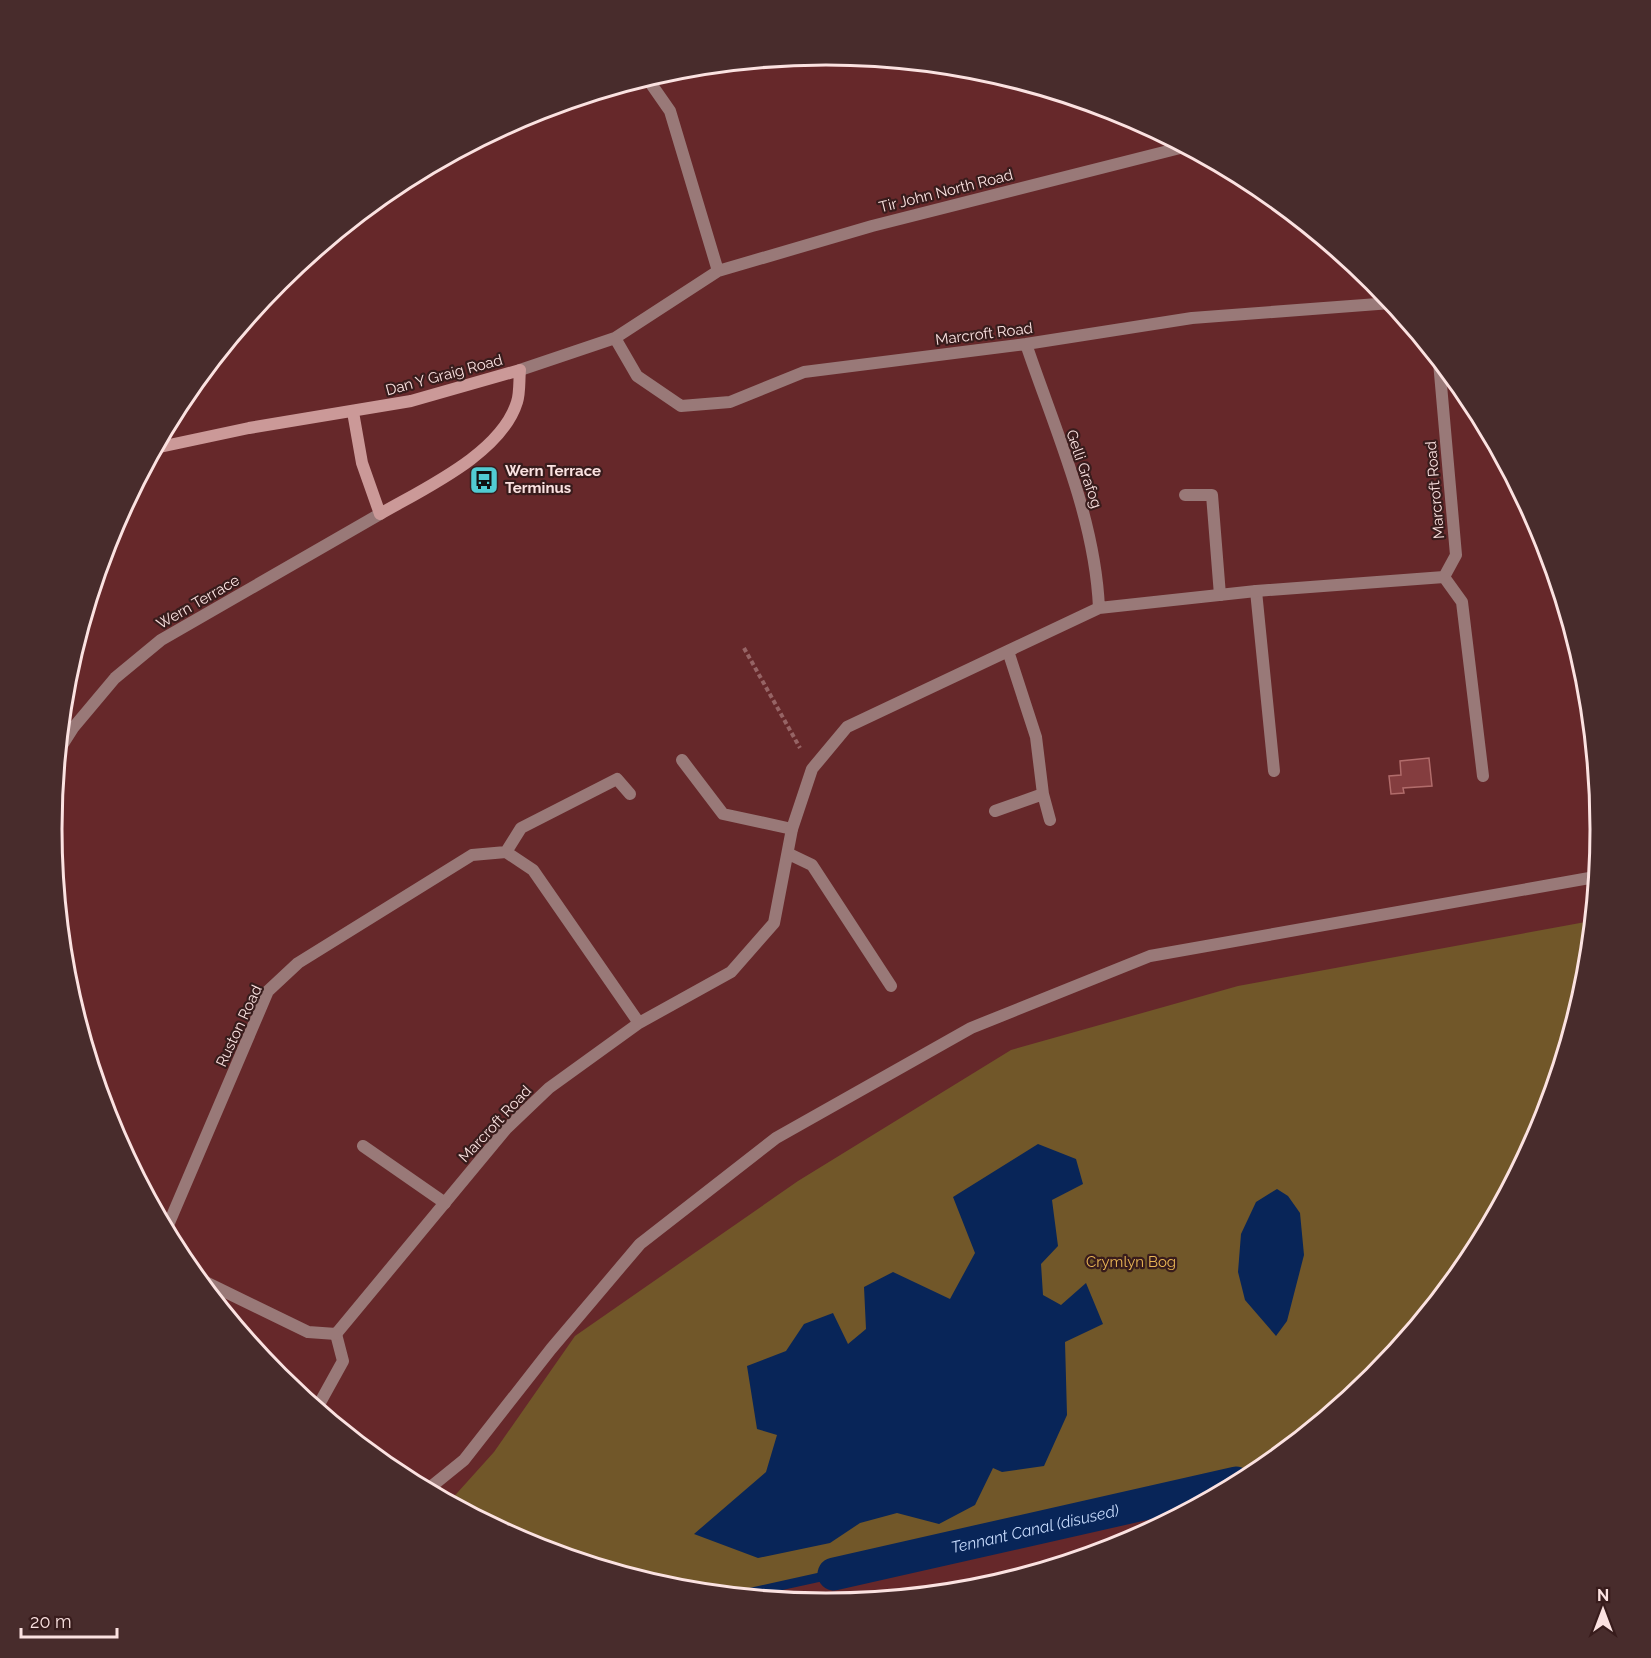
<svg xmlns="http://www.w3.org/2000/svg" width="1651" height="1658" viewBox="0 0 1651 1658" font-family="Raleway,sans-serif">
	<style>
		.green { fill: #715729 }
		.water { fill: #082558 }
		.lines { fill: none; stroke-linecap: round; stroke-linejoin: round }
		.stream { stroke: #082558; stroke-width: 9 }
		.canal { stroke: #082558; stroke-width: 33 }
		.building { fill: #843d3f; stroke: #b16c6b; stroke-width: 1.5 }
		.path { stroke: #966465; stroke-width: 4; stroke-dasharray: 4.5 3; stroke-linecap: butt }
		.lane { stroke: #997978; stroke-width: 12 }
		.street { stroke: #997978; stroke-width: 12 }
		.secondary { stroke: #cb9998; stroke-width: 12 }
		.labels { text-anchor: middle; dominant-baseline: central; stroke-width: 4.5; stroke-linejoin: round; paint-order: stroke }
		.street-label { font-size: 15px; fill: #fbe2e1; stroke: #381c1c }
		.poi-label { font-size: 15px; font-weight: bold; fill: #fbe2e1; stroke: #381c1c; text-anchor: start }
		.park-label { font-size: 15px; fill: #eab655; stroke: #381c1c }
		.water-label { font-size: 16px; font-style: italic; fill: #c5d9fb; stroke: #381c1c }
		.rim { fill: none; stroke: #fbe2e1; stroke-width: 3 }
	</style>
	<rect width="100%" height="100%" fill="#66282a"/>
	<!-- green -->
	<path class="green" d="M 1591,921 L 1585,980 L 1541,1126 L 1469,1260 L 1373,1377 L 1256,1473 L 1236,1483 L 739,1595 L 674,1589 L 529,1544 L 449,1502 L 494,1452 L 575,1336 L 798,1181 L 1011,1050 L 1238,986 Z"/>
	<!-- water -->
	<path class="water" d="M 1038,1144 L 1076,1159 L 1083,1184 L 1052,1200 L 1058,1246 L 1041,1264 L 1043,1295 L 1061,1305 L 1086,1283 L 1103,1324 L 1065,1342 L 1067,1415 L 1044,1466 L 1002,1472 L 993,1468 L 975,1505 L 939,1524 L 897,1513 L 860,1523 L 830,1543 L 758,1558 L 694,1534 L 766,1472 L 777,1435 L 757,1429 L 747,1366 L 786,1351 L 804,1324 L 833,1313 L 848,1344 L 866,1329 L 864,1287 L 893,1272 L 950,1299 L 975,1253 L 953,1197 Z
		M 1277,1189 L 1288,1196 L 1300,1213 L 1304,1255 L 1287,1321 L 1276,1336 L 1245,1300 L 1238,1272 L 1241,1234 L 1256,1202 Z"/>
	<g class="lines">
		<!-- stream -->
		<path class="stream" d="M 739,1595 L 834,1574"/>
		<!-- canal -->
		<path class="canal" id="s1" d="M 834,1574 L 1236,1483"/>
	</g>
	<!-- building -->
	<path class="building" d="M 1429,758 L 1432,786 L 1403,788 L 1404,793 L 1391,794 L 1389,776 L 1401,775 L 1400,761 Z"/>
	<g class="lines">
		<!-- path -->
		<path class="path" d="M 744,648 L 800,748"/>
		<!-- lane -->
		<path class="lane" d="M 1185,495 L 1212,495 L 1220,595
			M 1256,591 L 1274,771
			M 682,760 L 723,814 L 792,829
			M 363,1146 L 445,1203
			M 317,1408 L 343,1361 L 336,1334
			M 427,1490 L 464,1460 L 551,1349 L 640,1244 L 776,1138 L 971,1028 L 1150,956 L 1595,877"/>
		<!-- street -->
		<path class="street" d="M 647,78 L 670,111 L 718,271
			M 615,338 L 637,376 L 681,406 L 730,402 L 804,372 L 1026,344 L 1192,318 L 1391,303
			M 1026,344 C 1055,430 1095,517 1099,608
			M 520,370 L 615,338 L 718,271 L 872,226 L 1184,147
			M 1444,577 L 1462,602 L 1483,776
			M 1008,651 L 1036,737 L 1043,794 L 1050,820
			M 59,750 L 73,728 L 115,678 L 161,640 L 380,514
			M 995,811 L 1043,794
			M 506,852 L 521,828 L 617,779 L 630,794
			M 789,854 L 812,865 L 891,986
			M 166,1230 L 268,991 L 298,963 L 472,855 L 506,852 L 533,870 L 639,1023
			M 197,1278 L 308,1332 L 336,1334 L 506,1129 L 549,1088 L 639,1023 L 731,972 L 774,923 L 792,829 L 812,769 L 847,727 L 1099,608 L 1256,591 L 1444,577 L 1456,555 L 1439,362"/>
		<!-- secondary -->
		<path class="secondary" d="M 155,448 L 249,428 L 411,401 L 520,370 C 519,380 520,393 517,402 C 501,454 423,489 380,514 L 362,463 L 353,412"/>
	</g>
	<!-- icons -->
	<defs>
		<g id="bus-square" transform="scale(1.5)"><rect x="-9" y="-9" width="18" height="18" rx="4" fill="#51ccd3" stroke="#381c1c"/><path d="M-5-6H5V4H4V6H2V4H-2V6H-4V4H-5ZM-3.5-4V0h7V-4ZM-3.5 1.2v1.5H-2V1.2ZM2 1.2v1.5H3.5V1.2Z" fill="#111"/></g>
	</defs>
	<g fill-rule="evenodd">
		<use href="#bus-square" x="484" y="480"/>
	</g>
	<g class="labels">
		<!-- street labels -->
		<g class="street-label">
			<text transform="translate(946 191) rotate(-14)">Tir John North Road</text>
			<text transform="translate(984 334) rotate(-7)">Marcroft Road</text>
			<text transform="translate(444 375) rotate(-15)">Dan Y Graig Road</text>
			<text transform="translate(1084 469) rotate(71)">Gelli Grafog</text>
			<text transform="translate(1435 490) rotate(-95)">Marcroft Road</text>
			<text transform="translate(198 602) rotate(-30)">Wern Terrace</text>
			<text transform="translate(239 1026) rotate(-65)">Ruston Road</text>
			<text transform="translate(495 1124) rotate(-47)">Marcroft Road</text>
		</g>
		<!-- poi labels -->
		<g class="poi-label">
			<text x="505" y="471">Wern Terrace<tspan x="505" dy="17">Terminus</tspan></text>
		</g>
		<!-- park labels -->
		<g class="park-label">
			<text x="1131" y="1262">Crymlyn Bog</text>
		</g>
		<!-- water labels -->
		<g class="water-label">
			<text stroke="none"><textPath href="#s1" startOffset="206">Tennant Canal (disused)</textPath></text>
		</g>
	</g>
	<!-- crop -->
	<path d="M0 0H1651V1658H0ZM62 829a764 764 0 1 1 1528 0a764 764 0 1 1-1528 0Z" fill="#482c2c" fill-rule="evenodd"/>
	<path class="rim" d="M62 829a764 764 0 1 1 1528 0a764 764 0 1 1-1528 0Z"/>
	<!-- north arrow -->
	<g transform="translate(1603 1610)" stroke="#381c1c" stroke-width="4.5" paint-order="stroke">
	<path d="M0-4.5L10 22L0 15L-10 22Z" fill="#fbe2e1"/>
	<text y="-9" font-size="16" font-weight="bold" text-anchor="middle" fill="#fbe2e1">N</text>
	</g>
	<!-- scale -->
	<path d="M21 1628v9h96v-9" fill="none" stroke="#fbe2e1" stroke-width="3"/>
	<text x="30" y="1628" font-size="18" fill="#fbe2e1" stroke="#381c1c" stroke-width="4.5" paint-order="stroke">20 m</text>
</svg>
